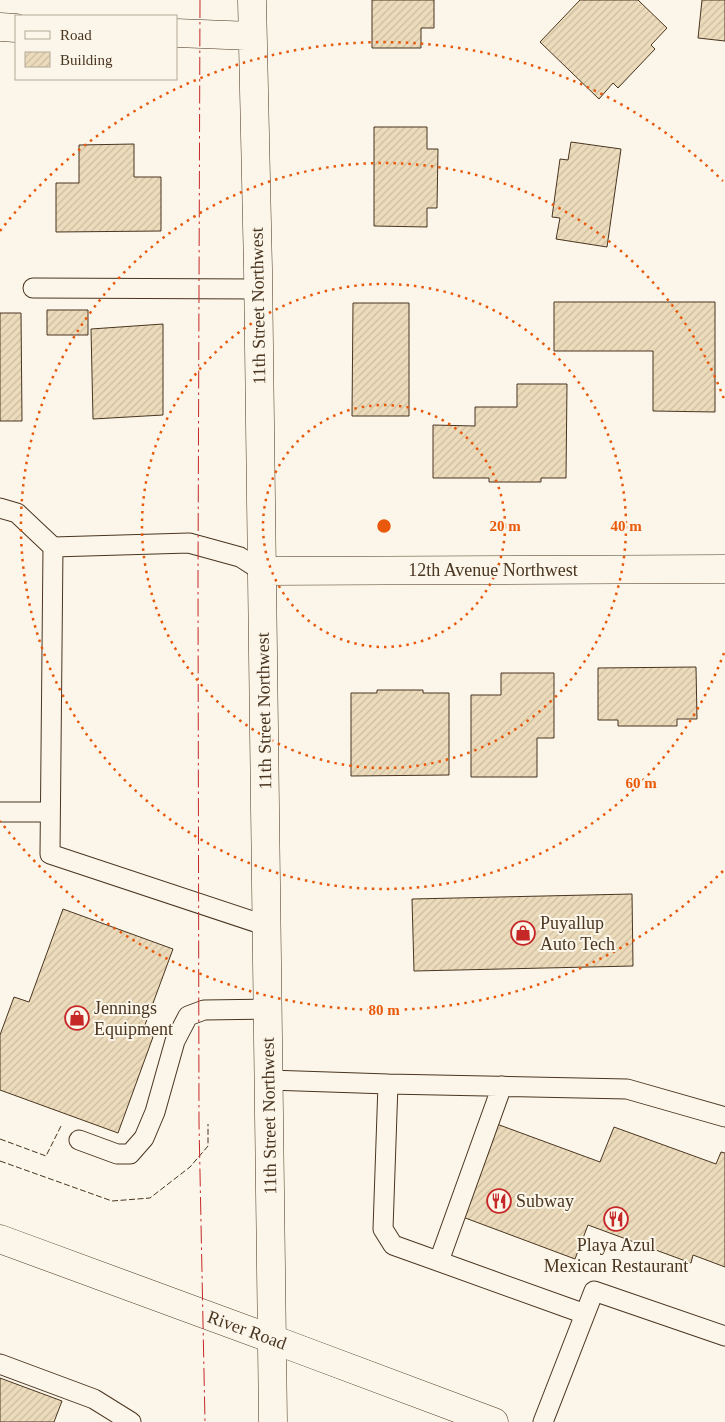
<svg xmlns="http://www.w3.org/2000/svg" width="725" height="1422" viewBox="0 0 725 1422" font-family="Georgia,serif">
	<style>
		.building { fill: url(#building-hatch); stroke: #4a3520 }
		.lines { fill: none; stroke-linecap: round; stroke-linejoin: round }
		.service-casing { stroke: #4a3520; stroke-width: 21 }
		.minor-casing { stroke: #4a3520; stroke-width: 29 }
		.primary-casing { stroke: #4a3520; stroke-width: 29 }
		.service { stroke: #fbf6e9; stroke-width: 19 }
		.minor { stroke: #fbf6e9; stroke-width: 28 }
		.primary { stroke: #fbf6e9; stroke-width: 28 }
		.fence { stroke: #4a3520; stroke-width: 1; stroke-dasharray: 6 2.5; stroke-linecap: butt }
		.power { stroke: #c62828; stroke-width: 1; stroke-dasharray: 18 4 2.5 4; stroke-linecap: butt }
		.ring { fill: none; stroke: #e8590c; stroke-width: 2.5; stroke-dasharray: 2.5 5 }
		.labels { text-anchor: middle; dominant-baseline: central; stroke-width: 4; stroke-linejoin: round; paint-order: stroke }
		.street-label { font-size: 18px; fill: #4a3520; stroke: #fbf6e9 }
		.poi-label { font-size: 18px; fill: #4a3520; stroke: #fbf6e9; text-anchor: start }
		.centre { fill: #e8590c; stroke: #fbf6e9; stroke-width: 2.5 }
		.ring-label { font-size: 15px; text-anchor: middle; font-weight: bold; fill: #e8590c; stroke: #fbf6e9; stroke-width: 4; stroke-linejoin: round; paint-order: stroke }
	</style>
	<defs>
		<pattern id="building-hatch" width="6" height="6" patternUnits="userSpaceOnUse" patternTransform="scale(1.25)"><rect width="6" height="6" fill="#ecdcbc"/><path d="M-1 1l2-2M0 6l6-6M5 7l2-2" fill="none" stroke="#ccbda1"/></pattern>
	</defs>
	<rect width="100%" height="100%" fill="#fbf6e9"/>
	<!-- building -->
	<path class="building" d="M 372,0 L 434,0 L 434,28 L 421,28 L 421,48 L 372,48 Z
		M 580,0 L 638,0 L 667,28 L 651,45 L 655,49 L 618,88 L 613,83 L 599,99 L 540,42 Z
		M 702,0 L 725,0 L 725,41 L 698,38 Z
		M 374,127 L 427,127 L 427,149 L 438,149 L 437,208 L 427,208 L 427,227 L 374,226 Z
		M 571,142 L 621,149 L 607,247 L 556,239 L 560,218 L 552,217 L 560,159 L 568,160 Z
		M 134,144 L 134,177 L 161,177 L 161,231 L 56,232 L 56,183 L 79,183 L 79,145 Z
		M 554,302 L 715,302 L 715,412 L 653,411 L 653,351 L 554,351 Z
		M 353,303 L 409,303 L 409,416 L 352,416 Z
		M 47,310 L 88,310 L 88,335 L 47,335 Z
		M 0,313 L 21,313 L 22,421 L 0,421 Z
		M 163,324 L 163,415 L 93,419 L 91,329 Z
		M 517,384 L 567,384 L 566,478 L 541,478 L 541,482 L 489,482 L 489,478 L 433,478 L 433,425 L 475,426 L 475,407 L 517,407 Z
		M 696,667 L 697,719 L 677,719 L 677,726 L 618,726 L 618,720 L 598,720 L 598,668 Z
		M 501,673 L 554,673 L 554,738 L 537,738 L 537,777 L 471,777 L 471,695 L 501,695 Z
		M 377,690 L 423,690 L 423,693 L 449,693 L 449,775 L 351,776 L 351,693 L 377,693 Z
		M 632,894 L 633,966 L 414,971 L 412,899 Z
		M 63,909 L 173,949 L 142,1033 L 153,1037 L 118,1133 L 0,1090 L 0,1035 L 14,997 L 29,1002 Z
		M 494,1123 L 600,1162 L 614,1127 L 716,1164 L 721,1152 L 725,1153 L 725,1267 L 693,1255 L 691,1263 L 588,1225 L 575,1259 L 460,1216 Z
		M 0,1378 L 62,1401 L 54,1422 L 0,1422 Z"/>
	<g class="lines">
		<!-- service casing -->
		<g class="service-casing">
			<path id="service" d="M 33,288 L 258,289
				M 0,508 L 17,513 L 53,547
				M 262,571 L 240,557 L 189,543 L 53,547 L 50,854 L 267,926
				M 0,812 L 50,812
				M 269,1080 L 388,1084 L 627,1089 L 725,1117
				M 388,1084 L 383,1229 L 393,1245 L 585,1314
				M 79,1140 L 117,1154 L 130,1154 L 144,1138 L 155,1112 L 175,1041 L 188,1016 L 204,1010 L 268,1009
				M 439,1261 L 502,1086
				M 0,1364 L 94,1399 L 131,1422
				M 543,1422 L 594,1291 L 725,1336"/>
		</g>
		<!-- minor casing -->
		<g class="minor-casing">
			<path id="minor" d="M 252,0 L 258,269 L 273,1422
				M 0,27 L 16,28
				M 176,33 L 252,36
				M 262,571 L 725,569"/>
		</g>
		<!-- primary casing -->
		<g class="primary-casing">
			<path id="primary" d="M 0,1239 L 272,1339 L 494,1422"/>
		</g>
		<!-- service -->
		<use href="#service" class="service"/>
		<!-- minor -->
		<use href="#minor" class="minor"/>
		<!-- primary -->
		<use href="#primary" class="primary"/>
		<!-- fence -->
		<path class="fence" d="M 0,1139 L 46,1156 L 61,1126
			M 0,1161 L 112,1201 L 150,1198 L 190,1167 L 208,1146 L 208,1124"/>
		<!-- power -->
		<path class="power" d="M 200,0 L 198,581 L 199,1123 L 205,1422"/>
	</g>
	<!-- distance rings -->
	<g class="ring">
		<circle cx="384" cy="526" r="121"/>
		<circle cx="384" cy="526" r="242"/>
		<path d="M724 653A363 363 0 1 1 724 399"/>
		<path d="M723 871A484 484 0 0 1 0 821M0 231A484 484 0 0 1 723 181"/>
	</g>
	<!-- icons -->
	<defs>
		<g id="shop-ring" transform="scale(1.25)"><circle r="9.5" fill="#fbf6e9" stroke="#c62828" stroke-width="1.5"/><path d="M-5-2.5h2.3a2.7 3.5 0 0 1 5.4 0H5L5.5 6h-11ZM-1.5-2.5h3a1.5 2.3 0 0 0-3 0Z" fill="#c62828"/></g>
		<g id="restaurant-ring" transform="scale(1.25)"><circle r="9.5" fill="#fbf6e9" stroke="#c62828" stroke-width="1.5"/><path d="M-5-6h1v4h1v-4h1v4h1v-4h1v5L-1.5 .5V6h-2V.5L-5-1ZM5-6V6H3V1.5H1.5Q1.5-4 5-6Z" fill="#c62828"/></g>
	</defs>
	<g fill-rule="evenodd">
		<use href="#shop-ring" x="523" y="933"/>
		<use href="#shop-ring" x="77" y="1018"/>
		<use href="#restaurant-ring" x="499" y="1201"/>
		<use href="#restaurant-ring" x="616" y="1219"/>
	</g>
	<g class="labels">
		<!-- street labels -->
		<g class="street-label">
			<text transform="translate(258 306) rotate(-91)">11th Street Northwest</text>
			<text x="493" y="570">12th Avenue Northwest</text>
			<text transform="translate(264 711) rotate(-91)">11th Street Northwest</text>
			<text transform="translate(269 1116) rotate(-91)">11th Street Northwest</text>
			<text transform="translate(247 1330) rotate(20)">River Road</text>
		</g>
		<!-- poi labels -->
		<g class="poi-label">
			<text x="540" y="923">Puyallup<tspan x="540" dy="21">Auto Tech</tspan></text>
			<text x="94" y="1008">Jennings<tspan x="94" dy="21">Equipment</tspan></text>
			<text x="516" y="1201">Subway</text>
			<text x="616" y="1245" text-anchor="middle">Playa Azul<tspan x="616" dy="21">Mexican Restaurant</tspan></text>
		</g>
	</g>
	<circle cx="384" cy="526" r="8" class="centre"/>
	<g class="ring-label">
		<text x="505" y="531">20 m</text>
		<text x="626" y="531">40 m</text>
		<text x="641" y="788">60 m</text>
		<text x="384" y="1015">80 m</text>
	</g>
	<!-- legend -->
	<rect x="15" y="15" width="162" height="65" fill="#fbf6e9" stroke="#b4a999"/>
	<rect x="25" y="31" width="25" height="8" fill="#fbf6e9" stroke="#b4a999"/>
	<text x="60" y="40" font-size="15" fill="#4a3520">Road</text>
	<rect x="25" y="52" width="25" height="15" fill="url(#building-hatch)" stroke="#b4a999"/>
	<text x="60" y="65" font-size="15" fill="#4a3520">Building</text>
</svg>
